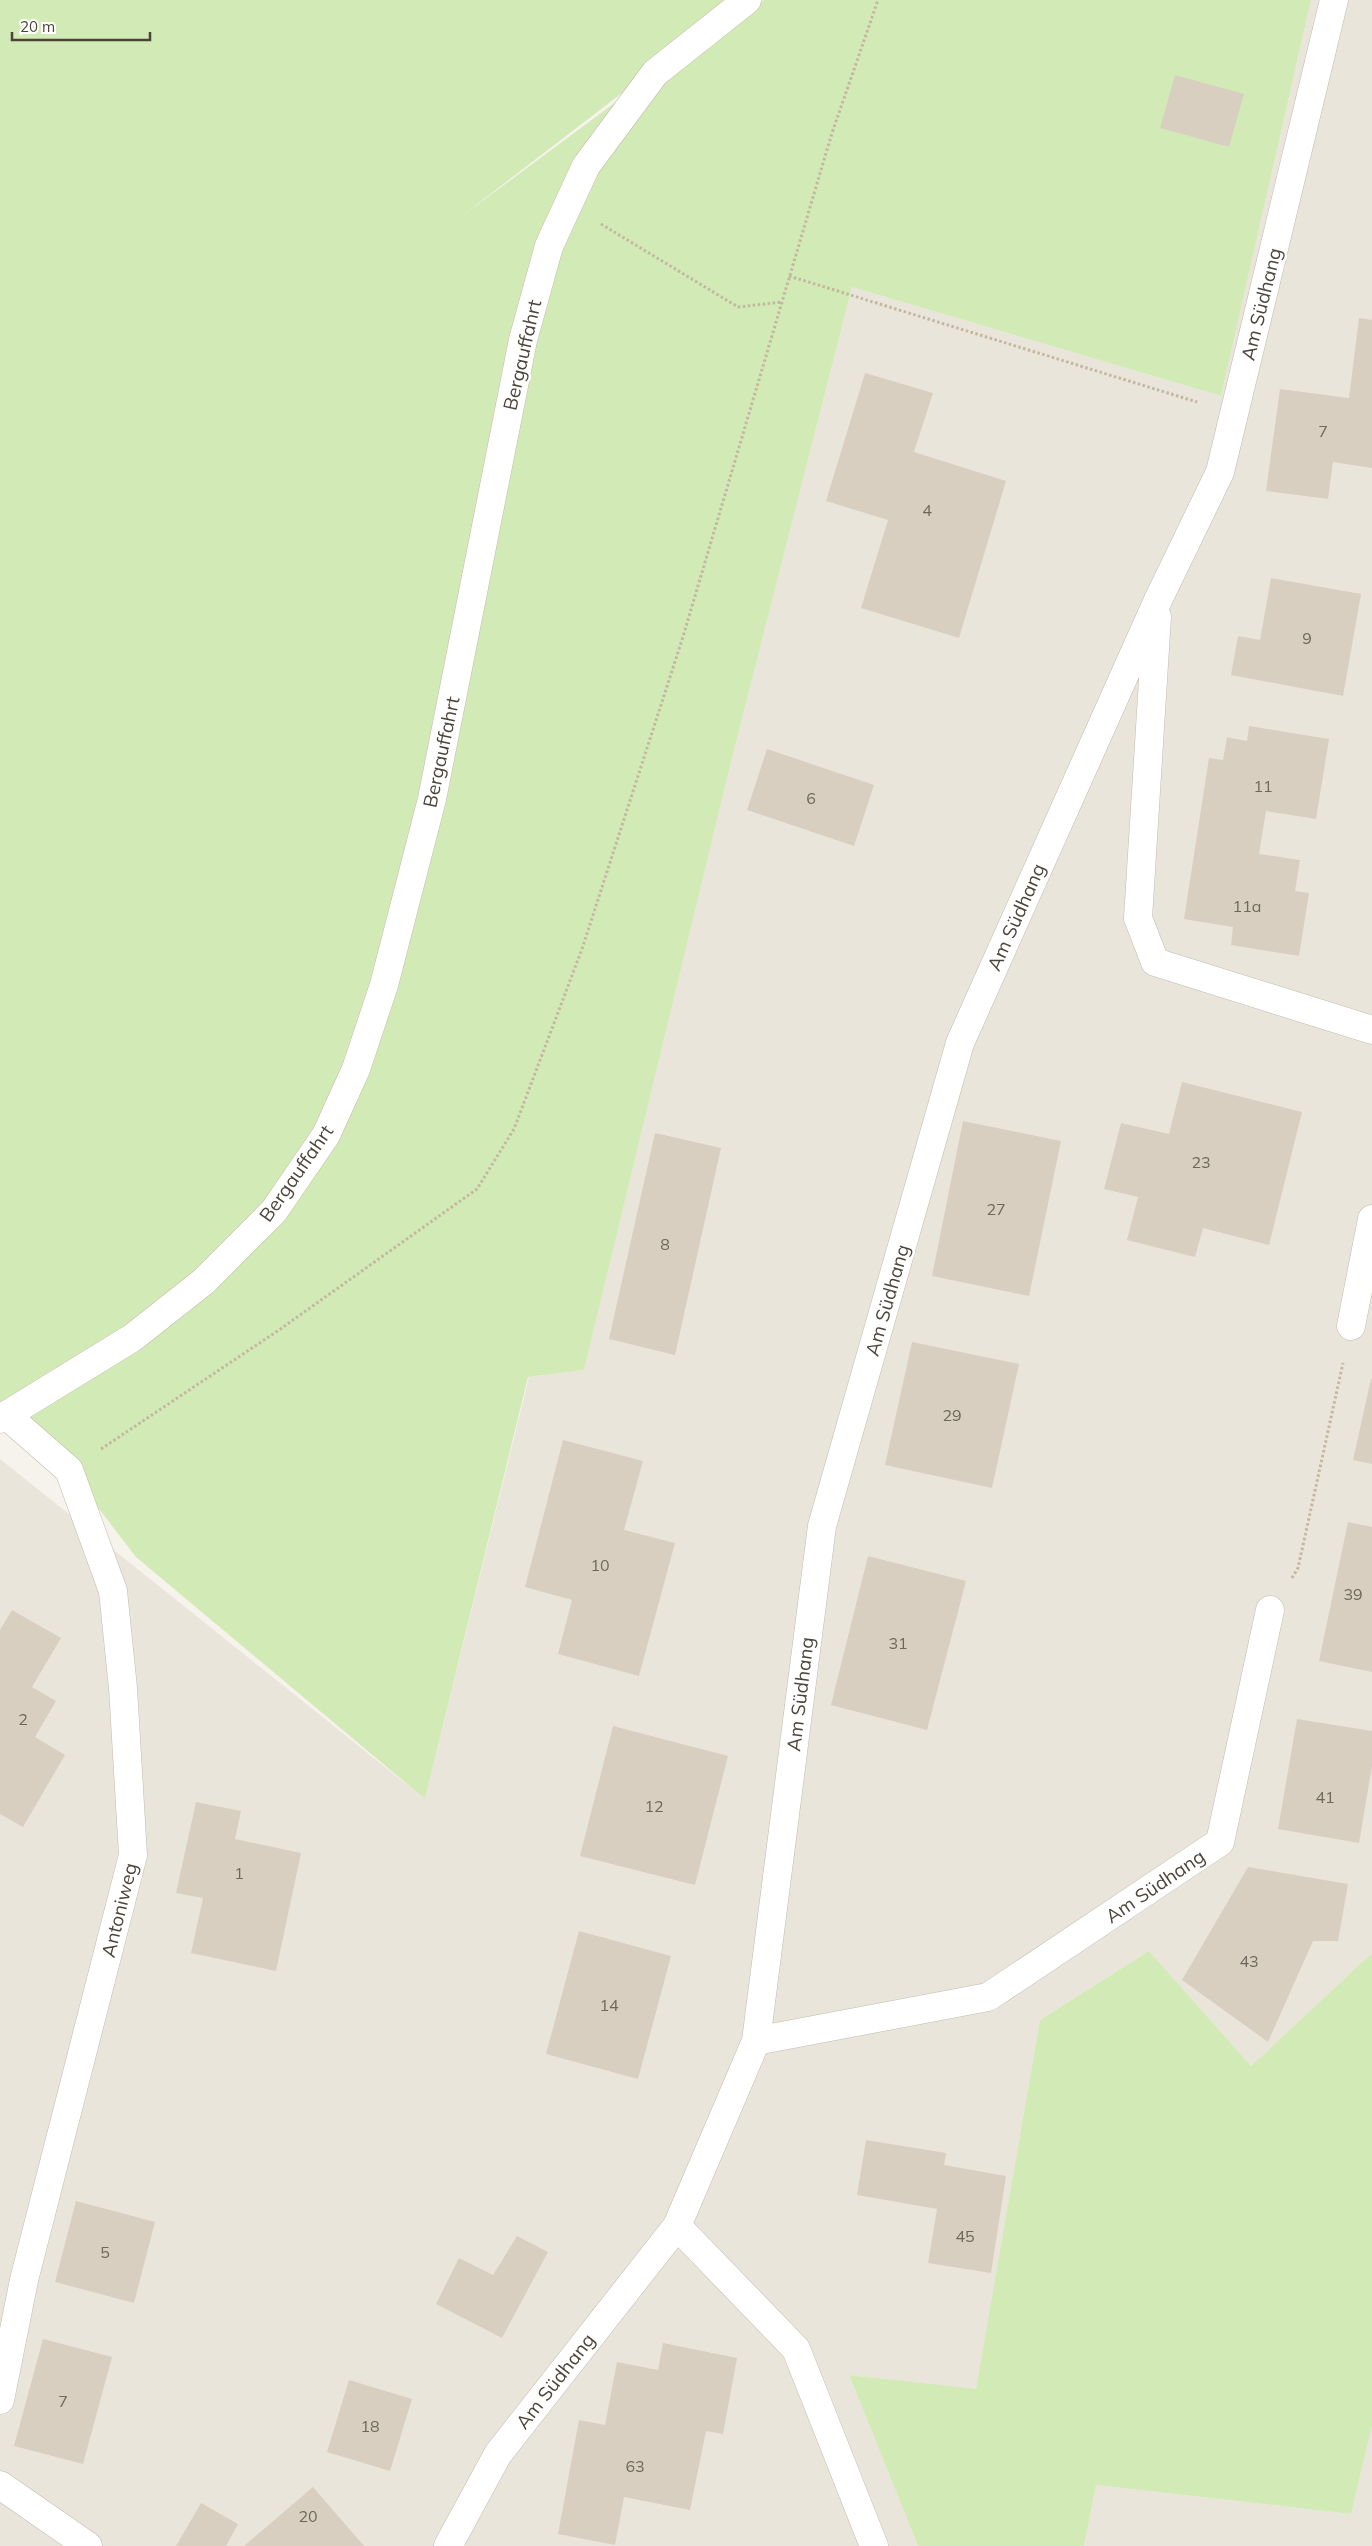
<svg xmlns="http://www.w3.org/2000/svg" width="1372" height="2546" viewBox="0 0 1372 2546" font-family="Mulish,sans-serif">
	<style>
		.residential { fill: #eae5da }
		.green { fill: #d2eab5 }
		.building { fill: #d8cfc1 }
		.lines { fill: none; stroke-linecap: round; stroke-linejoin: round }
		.street-casing { stroke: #c2bbae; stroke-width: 29 }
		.path { stroke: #c4b79f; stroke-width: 3; stroke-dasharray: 2.5 2.5; stroke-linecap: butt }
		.street { stroke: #fff; stroke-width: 28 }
		.labels { text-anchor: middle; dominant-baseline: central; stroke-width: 5; stroke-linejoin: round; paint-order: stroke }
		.number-label { font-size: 16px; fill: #6e675b }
		.street-label { font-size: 19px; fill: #4b4439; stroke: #fff }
	</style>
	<rect width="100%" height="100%" fill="#f6f3ec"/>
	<!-- residential -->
	<path class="residential" d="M 1311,0 L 1372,0 L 1372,1953 L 1251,2066 L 1149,1951 L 1040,2020 L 976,2390 L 849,2375 L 918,2546 L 0,2546 L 0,1459 L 425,1799 L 529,1377 L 584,1370 L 732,758 L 852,287 L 1221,396 Z
		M 1372,2426 L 1372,2546 L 1084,2546 L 1096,2485 L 1351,2514 Z"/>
	<!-- green -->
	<path class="green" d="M 0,0 L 743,0 L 458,219 L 655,73 L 764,0 L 1311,0 L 1221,396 L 852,287 L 732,758 L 584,1370 L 528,1377 L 425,1799 L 136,1557 L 69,1470 L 0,1411 Z
		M 1149,1951 L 1251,2066 L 1372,1953 L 1372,2426 L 1351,2514 L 1096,2485 L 1084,2546 L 918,2546 L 849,2375 L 976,2389 L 1040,2020 Z"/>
	<!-- building -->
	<path class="building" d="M 1175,75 L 1244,94 L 1229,147 L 1160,128 Z
		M 1359,318 L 1372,320 L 1372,468 L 1333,462 L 1328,499 L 1266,491 L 1280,389 L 1349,398 Z
		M 865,373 L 933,393 L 914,452 L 1006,481 L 959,638 L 861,608 L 888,520 L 826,501 Z
		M 1271,578 L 1361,594 L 1343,696 L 1231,675 L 1238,636 L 1260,640 Z
		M 1249,726 L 1329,739 L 1316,819 L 1266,811 L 1259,854 L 1300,860 L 1295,891 L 1309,893 L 1299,956 L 1231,945 L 1233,927 L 1184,919 L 1209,758 L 1223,760 L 1227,737 L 1247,741 Z
		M 767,749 L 874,785 L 854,846 L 747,810 Z
		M 1182,1082 L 1302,1112 L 1269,1245 L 1203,1228 L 1195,1257 L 1127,1240 L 1138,1197 L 1104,1189 L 1121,1123 L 1169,1134 Z
		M 963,1121 L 1061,1141 L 1029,1296 L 932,1276 Z
		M 655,1133 L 721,1148 L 675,1355 L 609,1339 Z
		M 912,1342 L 1019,1364 L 992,1488 L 885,1465 Z
		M 1371,1379 L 1372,1379 L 1372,1464 L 1353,1460 Z
		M 563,1440 L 643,1461 L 624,1530 L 675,1543 L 639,1676 L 558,1654 L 572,1600 L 525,1587 Z
		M 1348,1522 L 1372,1527 L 1372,1672 L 1319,1661 Z
		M 868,1556 L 966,1581 L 927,1730 L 831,1705 Z
		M 12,1610 L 61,1638 L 32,1687 L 56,1701 L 35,1737 L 65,1755 L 23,1827 L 0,1814 L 0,1630 Z
		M 1297,1719 L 1372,1731 L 1372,1766 L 1359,1843 L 1278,1829 Z
		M 613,1726 L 728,1756 L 695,1885 L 580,1856 Z
		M 196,1802 L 241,1811 L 235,1839 L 301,1853 L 276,1971 L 191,1953 L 203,1898 L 176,1893 Z
		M 1248,1867 L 1348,1884 L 1338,1941 L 1313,1941 L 1268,2042 L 1182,1980 Z
		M 579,1931 L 671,1956 L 638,2079 L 546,2054 Z
		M 866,2140 L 946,2153 L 944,2165 L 1006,2176 L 991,2273 L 928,2263 L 937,2209 L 857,2195 Z
		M 76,2201 L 155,2222 L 134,2303 L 55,2282 Z
		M 517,2236 L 548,2252 L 502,2338 L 436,2304 L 459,2258 L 493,2275 Z
		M 43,2339 L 112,2357 L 83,2464 L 14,2446 Z
		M 663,2343 L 737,2358 L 723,2434 L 706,2431 L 690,2510 L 624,2497 L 615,2545 L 558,2534 L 579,2420 L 605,2425 L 617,2362 L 658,2370 Z
		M 349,2380 L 412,2399 L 390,2471 L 327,2452 Z
		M 313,2487 L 364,2546 L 244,2546 Z
		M 201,2503 L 238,2524 L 226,2546 L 176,2546 Z"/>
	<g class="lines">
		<!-- street casing -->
		<g class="street-casing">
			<path id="street" d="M 1157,617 L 1138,918 L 1155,962 L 1372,1030
				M 1351,1326 L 1372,1219
				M 0,1419 L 132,1338 L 203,1282 L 274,1211 L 326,1135 L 356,1069 L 384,985 L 432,799 L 523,340 L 549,246 L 586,166 L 655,73 L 747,0
				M 756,2041 L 988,1997 L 1220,1842 L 1270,1610
				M 677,2226 L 796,2349 L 874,2546
				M 0,2400 L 24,2280 L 133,1855 L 123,1688 L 113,1591 L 69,1470 L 6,1415
				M 0,2485 L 88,2546
				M 448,2546 L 498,2454 L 677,2226 L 756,2041 L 822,1526 L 960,1043 L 1159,598 L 1220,472 L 1334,0"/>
		</g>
		<!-- path -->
		<path class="path" d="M 601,224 L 738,307 L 782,302
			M 789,276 L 1197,402
			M 101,1449 L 279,1330 L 477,1189 L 514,1129 L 582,949 L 682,640 L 832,133 L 878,0
			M 1292,1578 L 1298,1568 L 1343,1363"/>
		<!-- street -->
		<use href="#street" class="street"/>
	</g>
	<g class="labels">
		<!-- number labels -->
		<g class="number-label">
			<text x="1323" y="431">7</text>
			<text x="927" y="510">4</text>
			<text x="1307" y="638">9</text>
			<text x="1263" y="786">11</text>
			<text x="811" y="798">6</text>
			<text x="1247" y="906">11a</text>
			<text x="1201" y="1162">23</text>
			<text x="996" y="1209">27</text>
			<text x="665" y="1244">8</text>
			<text x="952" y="1415">29</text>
			<text x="600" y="1565">10</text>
			<text x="1353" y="1594">39</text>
			<text x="898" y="1643">31</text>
			<text x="23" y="1719">2</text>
			<text x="1325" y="1797">41</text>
			<text x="654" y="1806">12</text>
			<text x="239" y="1873">1</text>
			<text x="1249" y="1961">43</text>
			<text x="609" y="2005">14</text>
			<text x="965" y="2236">45</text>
			<text x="105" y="2252">5</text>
			<text x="63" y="2401">7</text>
			<text x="370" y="2426">18</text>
			<text x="635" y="2466">63</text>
			<text x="308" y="2516">20</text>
		</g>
		<!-- street labels -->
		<g class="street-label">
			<text transform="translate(1261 304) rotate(-76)">Am Südhang</text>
			<text transform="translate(522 355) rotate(-77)">Bergauffahrt</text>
			<text transform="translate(441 752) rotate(-78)">Bergauffahrt</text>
			<text transform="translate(1016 917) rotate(-66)">Am Südhang</text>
			<text transform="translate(296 1173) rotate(-55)">Bergauffahrt</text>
			<text transform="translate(887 1300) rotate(-74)">Am Südhang</text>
			<text transform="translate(800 1694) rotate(-83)">Am Südhang</text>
			<text transform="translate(1155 1886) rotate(-34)">Am Südhang</text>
			<text transform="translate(119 1910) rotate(-76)">Antoniweg</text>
			<text transform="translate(555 2381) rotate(-52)">Am Südhang</text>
		</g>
	</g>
	<!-- scale -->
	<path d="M12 32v8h138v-8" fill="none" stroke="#4b4439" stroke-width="2.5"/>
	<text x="20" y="32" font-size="15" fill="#4b4439" stroke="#ffffff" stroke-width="4" paint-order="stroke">20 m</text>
</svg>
